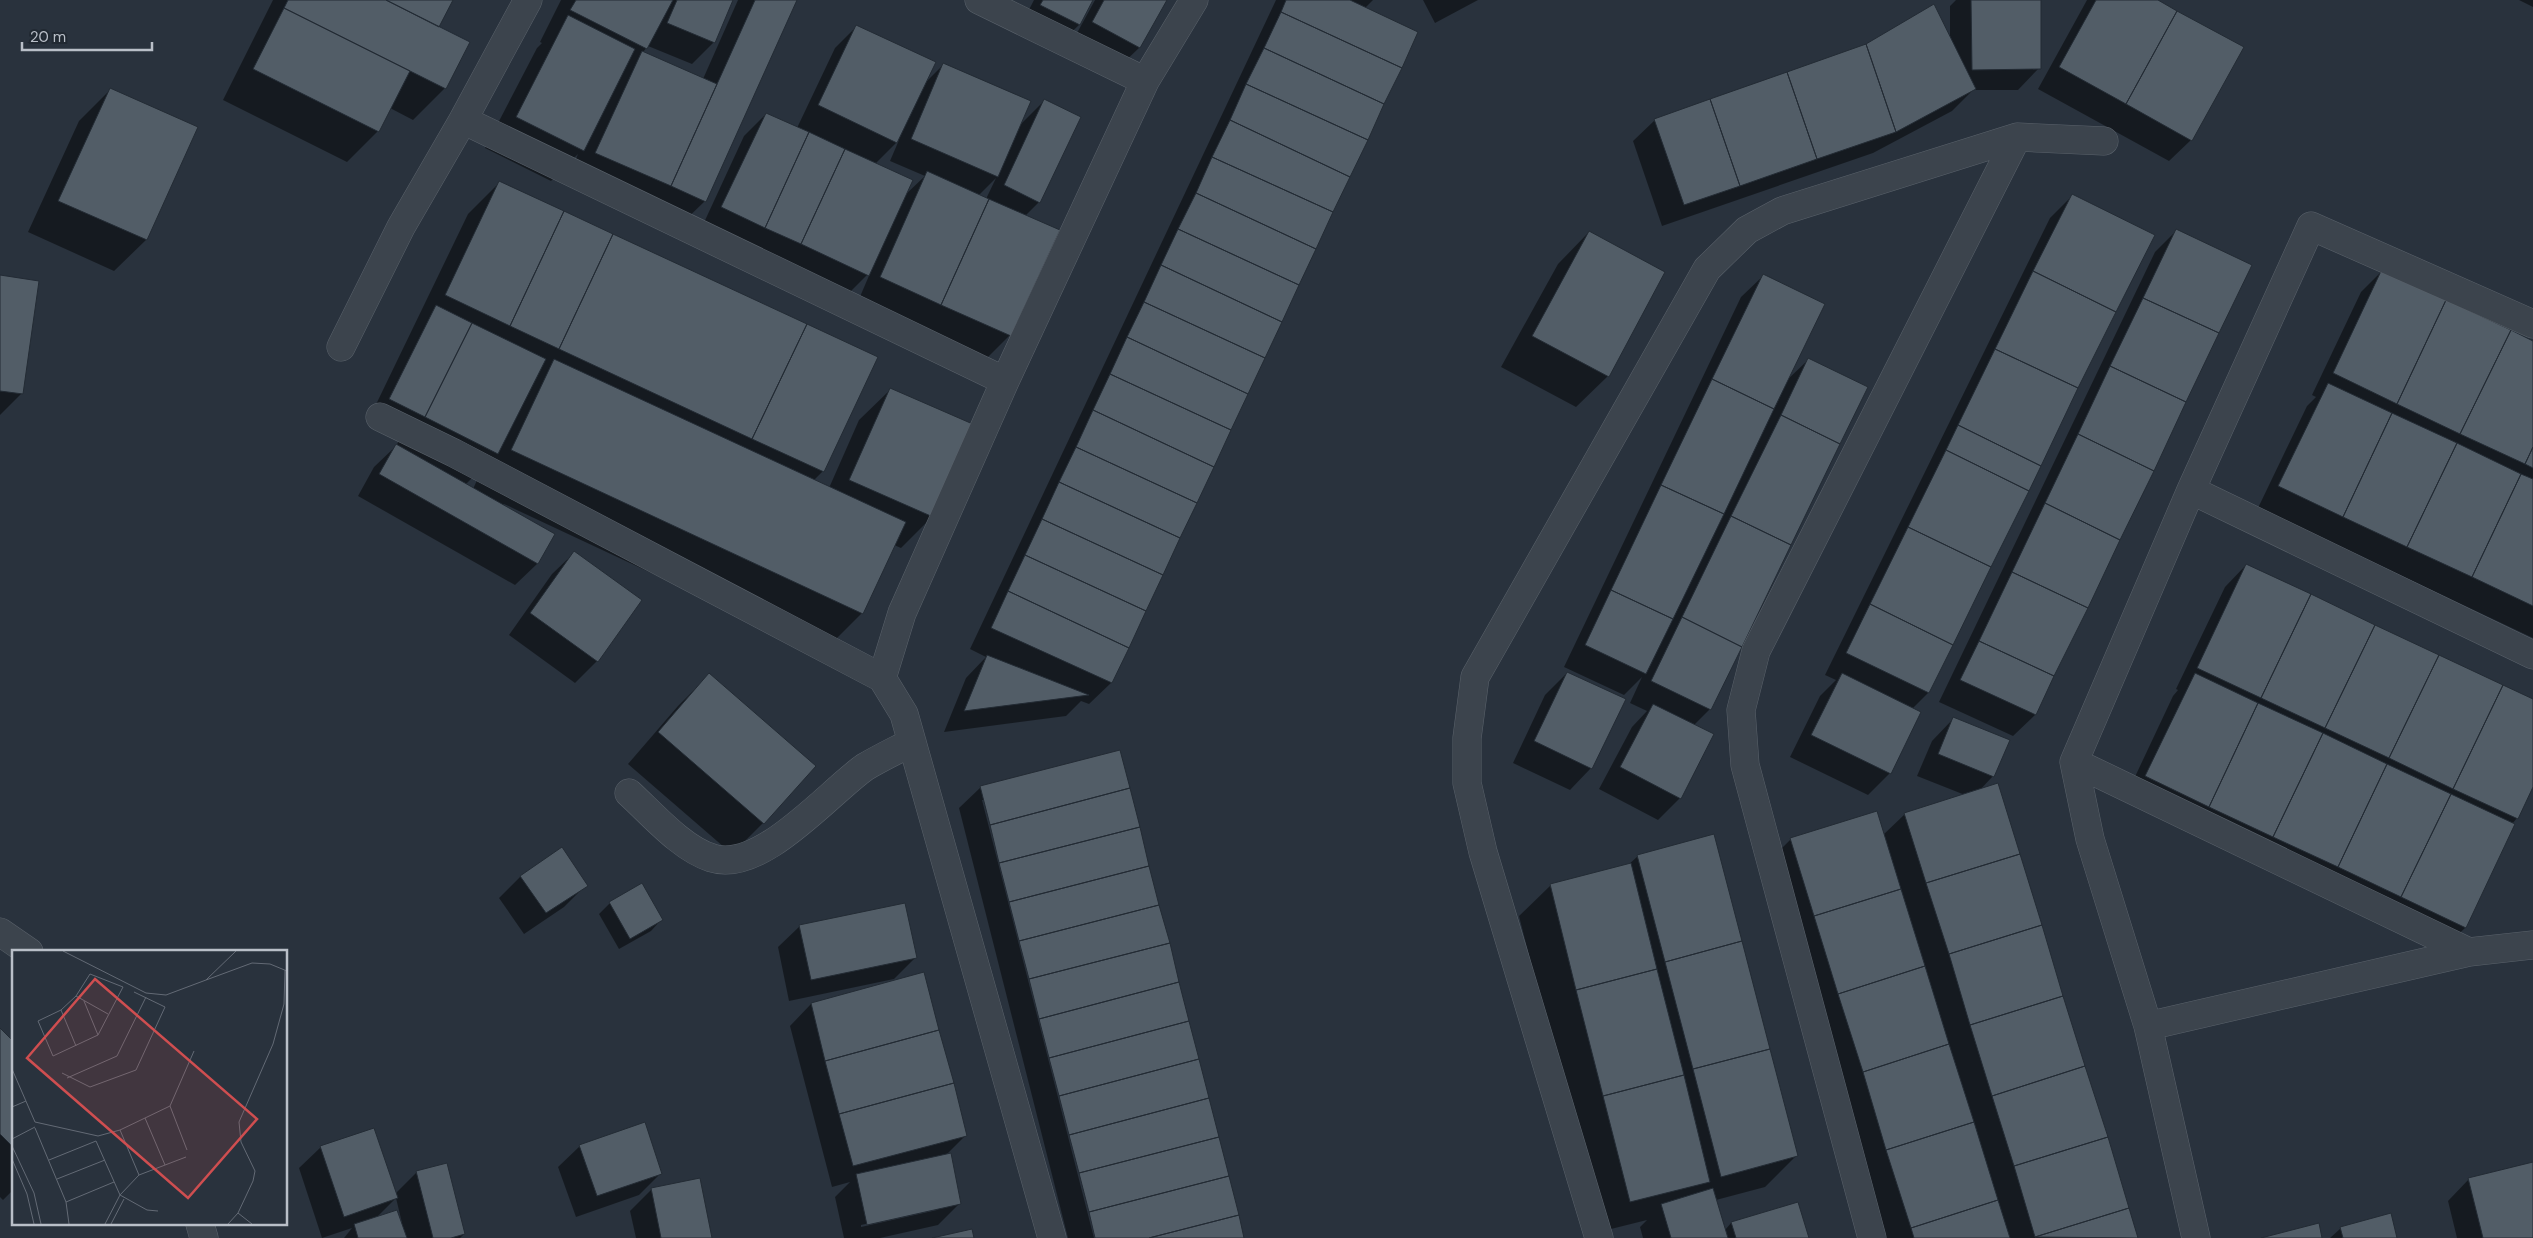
<svg xmlns="http://www.w3.org/2000/svg" width="2533" height="1238" viewBox="0 0 2533 1238" font-family="'DM Sans',sans-serif">
	<style>
		.shadow { fill: #0007; fill-rule: evenodd }
		.building { fill: #525d67; stroke: #232b34 }
		.lines { fill: none; stroke-linecap: round; stroke-linejoin: round }
		.minor-casing { stroke: #5a626b; stroke-width: 29 }
		.minor { stroke: #3c444d; stroke-width: 28 }
		.inset-road { fill: none; stroke: #636a75; stroke-width: 1 }
		.view { fill: #cf4e50; fill-opacity: 0.15; stroke: #cf4e50; stroke-width: 2.5 }
		.inset-edge { fill: none; stroke: #b9bfc8; stroke-width: 2.5 }
	</style>
	<rect width="100%" height="100%" fill="#29323d"/>
	<!-- shadow -->
	<path class="shadow" d="M 273,0 L 452,0 L 438,27 L 468,42 L 445,88 L 413,120 L 390,108 L 378,131 L 347,162 L 223,100 Z
		M 561,0 L 732,0 L 714,42 L 692,64 L 648,46 L 643,52 L 703,79 L 738,0 L 795,0 L 705,201 L 673,232 L 565,184 L 578,154 L 551,181 L 485,148 L 537,48 L 542,43 L 540,42 Z
		M 1034,0 L 1092,0 L 1079,25 L 1057,46 L 1020,27 Z
		M 1095,0 L 1166,0 L 1139,48 L 1117,69 L 1071,44 Z
		M 1276,0 L 1373,0 L 1365,8 L 1417,32 L 1111,683 L 1089,704 L 1081,701 L 1066,716 L 944,732 L 966,678 L 986,657 L 970,649 Z
		M 1423,0 L 1478,0 L 1435,23 Z
		M 1956,0 L 2039,0 L 2039,68 L 2018,90 L 1973,90 L 1952,111 L 1873,153 L 1662,226 L 1633,141 L 1655,120 L 1950,40 L 1950,6 Z
		M 2087,0 L 2156,0 L 2191,140 L 2169,161 L 2038,89 Z
		M 2519,0 L 2533,0 L 2533,7 Z
		M 857,26 L 924,84 L 944,64 L 1019,126 L 1044,101 L 1039,202 L 1025,216 L 1010,335 L 979,366 L 859,299 L 871,271 L 846,296 L 701,229 L 744,136 L 766,114 L 797,128 L 835,48 ZM 899,140 L 890,161 L 925,176 L 905,195 L 875,164 ZM 996,178 L 986,199 L 978,196 Z
		M 110,90 L 197,128 L 146,240 L 114,271 L 28,232 L 79,121 Z
		M 500,182 L 823,471 L 813,481 L 829,488 L 859,420 L 891,389 L 932,517 L 901,548 L 894,545 L 862,613 L 822,653 L 504,504 L 503,506 L 553,535 L 537,564 L 515,585 L 358,496 L 374,467 L 396,446 L 401,437 L 368,421 L 468,214 ZM 483,467 L 473,489 L 465,485 Z
		M 2072,196 L 2153,235 L 1928,693 L 1912,709 L 1890,773 L 1868,795 L 1790,757 L 1820,696 L 1836,680 L 1825,675 L 2050,218 Z
		M 2177,230 L 2250,265 L 2035,715 L 2013,736 L 1939,702 L 2155,252 Z
		M 1589,232 L 1608,376 L 1576,407 L 1501,367 L 1558,264 Z
		M 2382,271 L 2533,342 L 2533,638 L 2258,508 L 2307,406 L 2316,397 L 2312,395 L 2361,292 Z
		M 1763,276 L 1787,380 L 1808,360 L 1710,709 L 1694,725 L 1680,798 L 1658,820 L 1599,789 L 1632,727 L 1647,711 L 1630,703 L 1642,677 L 1624,695 L 1564,667 L 1741,297 Z
		M 0,277 L 22,393 L 0,415 Z
		M 574,553 L 597,661 L 575,683 L 509,635 L 552,574 Z
		M 2246,565 L 2533,701 L 2533,784 L 2517,818 L 2512,824 L 2514,825 L 2465,928 L 2443,949 L 2125,798 L 2173,696 L 2178,690 L 2176,689 L 2225,587 Z
		M 1567,673 L 1591,768 L 1570,790 L 1513,763 L 1545,695 Z
		M 709,675 L 763,823 L 732,854 L 628,764 L 678,706 Z
		M 1953,719 L 1993,776 L 1979,791 L 1997,785 L 2137,1238 L 1886,1238 L 1769,861 L 1791,839 L 1883,835 L 1905,814 L 1965,795 L 1917,776 L 1932,741 Z
		M 981,787 L 1243,1238 L 1097,1238 L 985,800 L 982,800 L 1094,1238 L 1068,1238 L 959,808 Z
		M 562,849 L 586,885 L 564,907 L 524,934 L 499,898 L 520,877 Z
		M 1638,856 L 1796,1156 L 1765,1187 L 1716,1200 L 1725,1230 L 1731,1223 L 1807,1238 L 1643,1238 L 1640,1227 L 1647,1220 L 1599,1232 L 1519,916 L 1551,885 L 1628,865 Z
		M 641,885 L 661,920 L 651,931 L 619,949 L 599,914 L 610,903 Z
		M 800,926 L 915,958 L 894,979 L 789,1001 L 778,947 Z
		M 924,974 L 966,1135 L 946,1155 L 960,1203 L 938,1225 L 880,1238 L 844,1238 L 835,1197 L 850,1182 L 832,1187 L 790,1026 L 811,1004 ZM 937,1208 L 937,1210 L 861,1227 L 861,1225 Z
		M 0,1030 L 14,1044 L 14,1189 L 3,1200 L 0,1197 Z
		M 580,1146 L 661,1173 L 639,1195 L 576,1217 L 558,1167 Z
		M 321,1147 L 395,1194 L 417,1172 L 464,1234 L 460,1238 L 344,1238 L 352,1228 L 322,1238 L 299,1168 ZM 396,1198 L 402,1223 L 376,1218 Z
		M 2533,1163 L 2533,1238 L 2457,1238 L 2448,1201 L 2469,1179 Z
		M 652,1189 L 711,1238 L 636,1238 L 630,1211 Z
		M 2341,1228 L 2396,1238 L 2330,1238 Z"/>
	<!-- building -->
	<path class="building" d="M 288,0 L 386,0 L 470,42 L 446,89 L 284,8 Z
		M 386,0 L 453,0 L 439,27 Z
		M 576,0 L 673,0 L 647,49 L 570,10 Z
		M 677,0 L 733,0 L 715,43 L 667,23 Z
		M 755,0 L 797,0 L 706,202 L 671,186 Z
		M 1043,0 L 1093,0 L 1080,25 L 1040,5 Z
		M 1104,0 L 1167,0 L 1140,48 L 1092,22 Z
		M 1286,0 L 1350,0 L 1418,32 L 1402,68 L 1281,12 Z
		M 1971,0 L 2041,0 L 2041,69 L 1972,70 Z
		M 2096,0 L 2158,0 L 2177,11 L 2126,104 L 2059,67 Z
		M 1934,4 L 1976,89 L 1896,132 L 1866,44 Z
		M 284,8 L 410,71 L 379,132 L 253,69 Z
		M 2177,11 L 2244,47 L 2192,141 L 2126,104 Z
		M 1281,12 L 1402,68 L 1384,104 L 1264,48 Z
		M 568,15 L 635,49 L 584,151 L 516,117 Z
		M 856,25 L 936,62 L 897,143 L 818,105 Z
		M 1866,44 L 1896,132 L 1817,159 L 1787,72 Z
		M 1264,48 L 1384,104 L 1368,140 L 1246,84 Z
		M 642,51 L 717,84 L 671,186 L 595,153 Z
		M 943,63 L 1031,101 L 998,177 L 911,139 Z
		M 1787,72 L 1817,159 L 1740,186 L 1710,99 Z
		M 1246,84 L 1368,140 L 1350,177 L 1230,120 Z
		M 110,88 L 198,127 L 147,240 L 58,201 Z
		M 1044,99 L 1081,117 L 1040,203 L 1004,185 Z
		M 1710,99 L 1740,186 L 1684,205 L 1654,119 Z
		M 766,113 L 809,132 L 765,228 L 721,207 Z
		M 1230,120 L 1350,177 L 1333,212 L 1212,157 Z
		M 809,132 L 845,149 L 801,244 L 765,228 Z
		M 845,149 L 913,180 L 869,276 L 801,244 Z
		M 1212,157 L 1333,212 L 1316,249 L 1196,193 Z
		M 927,171 L 989,199 L 941,305 L 880,277 Z
		M 499,181 L 564,211 L 510,326 L 445,295 Z
		M 1196,193 L 1316,249 L 1299,285 L 1178,229 Z
		M 2072,194 L 2155,235 L 2116,312 L 2033,271 Z
		M 989,199 L 1060,230 L 1011,336 L 941,305 Z
		M 564,211 L 613,234 L 559,349 L 510,326 Z
		M 1178,229 L 1299,285 L 1282,322 L 1161,265 Z
		M 2176,229 L 2252,265 L 2219,333 L 2143,298 Z
		M 1589,231 L 1665,272 L 1609,377 L 1532,336 Z
		M 613,234 L 807,324 L 752,439 L 559,349 Z
		M 1161,265 L 1282,322 L 1265,358 L 1144,302 Z
		M 2382,269 L 2446,300 L 2397,404 L 2333,373 Z
		M 2033,271 L 2116,312 L 2078,388 L 1995,349 Z
		M 1763,274 L 1825,304 L 1774,409 L 1712,379 Z
		M 0,275 L 39,281 L 23,394 L 0,391 Z
		M 2143,298 L 2219,333 L 2186,402 L 2110,366 Z
		M 2446,300 L 2511,330 L 2460,434 L 2397,404 Z
		M 1144,302 L 1265,358 L 1248,394 L 1127,337 Z
		M 436,305 L 472,323 L 425,417 L 389,399 Z
		M 472,323 L 546,359 L 498,454 L 425,417 Z
		M 807,324 L 878,357 L 824,472 L 752,439 Z
		M 2511,330 L 2533,341 L 2533,447 L 2525,464 L 2460,434 Z
		M 1127,337 L 1248,394 L 1231,430 L 1110,374 Z
		M 1995,349 L 2078,388 L 2041,466 L 1958,425 Z
		M 1808,358 L 1868,387 L 1840,444 L 1781,415 Z
		M 554,359 L 906,522 L 863,614 L 511,450 Z
		M 2110,366 L 2186,402 L 2154,471 L 2078,434 Z
		M 1110,374 L 1231,430 L 1214,467 L 1093,410 Z
		M 1712,379 L 1774,409 L 1724,514 L 1661,485 Z
		M 2328,383 L 2392,413 L 2343,517 L 2278,486 Z
		M 890,388 L 975,425 L 933,517 L 849,480 Z
		M 1093,410 L 1214,467 L 1197,503 L 1076,447 Z
		M 2392,413 L 2457,443 L 2407,547 L 2343,517 Z
		M 1781,415 L 1840,444 L 1791,545 L 1731,516 Z
		M 1958,425 L 2041,466 L 2029,491 L 1946,450 Z
		M 2078,434 L 2154,471 L 2120,540 L 2045,503 Z
		M 2457,443 L 2521,474 L 2472,577 L 2407,547 Z
		M 396,444 L 555,534 L 538,564 L 379,474 Z
		M 1076,447 L 1197,503 L 1180,538 L 1059,482 Z
		M 2533,447 L 2533,468 L 2525,464 Z
		M 1946,450 L 2029,491 L 1991,567 L 1908,527 Z
		M 2521,474 L 2533,479 L 2533,606 L 2472,577 Z
		M 1059,482 L 1180,538 L 1163,575 L 1042,519 Z
		M 1661,485 L 1724,514 L 1673,619 L 1611,590 Z
		M 2045,503 L 2120,540 L 2088,608 L 2012,572 Z
		M 1731,516 L 1791,545 L 1742,647 L 1682,617 Z
		M 1042,519 L 1163,575 L 1146,611 L 1025,555 Z
		M 1908,527 L 1991,567 L 1953,645 L 1870,604 Z
		M 574,551 L 642,600 L 598,662 L 530,613 Z
		M 1025,555 L 1146,611 L 1129,648 L 1008,591 Z
		M 2246,564 L 2311,594 L 2261,698 L 2197,668 Z
		M 2012,572 L 2088,608 L 2054,676 L 1979,641 Z
		M 1611,590 L 1673,619 L 1646,674 L 1585,645 Z
		M 1008,591 L 1129,648 L 1112,683 L 991,628 Z
		M 2311,594 L 2375,625 L 2325,728 L 2261,698 Z
		M 1870,604 L 1953,645 L 1929,693 L 1846,653 Z
		M 1682,617 L 1742,647 L 1711,710 L 1651,681 Z
		M 2375,625 L 2439,655 L 2389,758 L 2325,728 Z
		M 1979,641 L 2054,676 L 2036,715 L 1960,680 Z
		M 987,655 L 1089,695 L 964,711 Z
		M 2439,655 L 2503,685 L 2453,789 L 2389,758 Z
		M 1567,672 L 1626,699 L 1592,769 L 1534,741 Z
		M 709,673 L 816,766 L 764,824 L 658,732 Z
		M 1842,673 L 1921,712 L 1891,774 L 1811,735 Z
		M 2195,673 L 2258,703 L 2209,807 L 2145,776 Z
		M 2503,685 L 2533,699 L 2533,787 L 2518,819 L 2453,789 Z
		M 2258,703 L 2323,733 L 2273,837 L 2209,807 Z
		M 1653,704 L 1714,734 L 1681,799 L 1620,767 Z
		M 1953,717 L 2010,740 L 1994,777 L 1938,754 Z
		M 2323,733 L 2387,764 L 2338,867 L 2273,837 Z
		M 1120,750 L 1130,788 L 990,825 L 980,786 Z
		M 2387,764 L 2451,794 L 2401,897 L 2338,867 Z
		M 1998,783 L 2020,854 L 1926,883 L 1904,813 Z
		M 1130,788 L 1140,827 L 999,863 L 990,825 Z
		M 2451,794 L 2515,824 L 2466,928 L 2401,897 Z
		M 1877,811 L 1901,889 L 1814,916 L 1790,838 Z
		M 1140,827 L 1149,866 L 1009,902 L 999,863 Z
		M 1714,834 L 1742,941 L 1665,962 L 1637,855 Z
		M 562,847 L 588,886 L 546,913 L 520,876 Z
		M 2020,854 L 2042,925 L 1949,954 L 1926,883 Z
		M 1631,863 L 1657,969 L 1576,990 L 1550,884 Z
		M 1149,866 L 1159,905 L 1019,941 L 1009,902 Z
		M 642,883 L 663,920 L 630,939 L 609,902 Z
		M 1901,889 L 1925,966 L 1838,994 L 1814,916 Z
		M 905,903 L 917,958 L 811,980 L 799,925 Z
		M 1159,905 L 1170,943 L 1029,979 L 1019,941 Z
		M 2042,925 L 2063,996 L 1970,1025 L 1949,954 Z
		M 1742,941 L 1770,1049 L 1693,1069 L 1665,962 Z
		M 1170,943 L 1179,982 L 1039,1019 L 1029,979 Z
		M 1925,966 L 1949,1044 L 1863,1072 L 1838,994 Z
		M 1657,969 L 1684,1075 L 1603,1096 L 1576,990 Z
		M 924,972 L 939,1030 L 825,1061 L 811,1003 Z
		M 1179,982 L 1189,1021 L 1049,1058 L 1039,1019 Z
		M 2063,996 L 2085,1066 L 1992,1096 L 1970,1025 Z
		M 1189,1021 L 1199,1059 L 1059,1096 L 1049,1058 Z
		M 0,1028 L 14,1042 L 14,1148 L 0,1134 Z
		M 939,1030 L 954,1083 L 839,1114 L 825,1061 Z
		M 1949,1044 L 1974,1122 L 1886,1150 L 1863,1072 Z
		M 1770,1049 L 1798,1156 L 1721,1177 L 1693,1069 Z
		M 1199,1059 L 1209,1098 L 1069,1135 L 1059,1096 Z
		M 2085,1066 L 2108,1137 L 2014,1166 L 1992,1096 Z
		M 1684,1075 L 1710,1182 L 1630,1202 L 1603,1096 Z
		M 954,1083 L 967,1136 L 853,1166 L 839,1114 Z
		M 1209,1098 L 1219,1137 L 1079,1173 L 1069,1135 Z
		M 645,1122 L 662,1174 L 597,1196 L 579,1145 Z
		M 1974,1122 L 1998,1200 L 1911,1228 L 1886,1150 Z
		M 374,1128 L 398,1198 L 344,1217 L 320,1146 Z
		M 1219,1137 L 1229,1176 L 1089,1212 L 1079,1173 Z
		M 2108,1137 L 2129,1208 L 2035,1237 L 2014,1166 Z
		M 951,1153 L 961,1204 L 867,1225 L 856,1174 Z
		M 2533,1162 L 2533,1238 L 2483,1238 L 2468,1178 Z
		M 447,1163 L 465,1234 L 451,1238 L 433,1238 L 416,1171 Z
		M 1229,1176 L 1239,1215 L 1149,1238 L 1095,1238 L 1089,1212 Z
		M 700,1178 L 712,1238 L 661,1238 L 651,1188 Z
		M 1713,1188 L 1728,1238 L 1671,1238 L 1661,1204 Z
		M 1998,1200 L 2010,1238 L 1914,1238 L 1911,1228 Z
		M 1798,1202 L 1809,1238 L 1736,1238 L 1731,1222 Z
		M 2129,1208 L 2138,1238 L 2035,1237 Z
		M 397,1210 L 407,1238 L 358,1238 L 354,1224 Z
		M 2391,1213 L 2397,1238 L 2343,1238 L 2340,1227 Z
		M 1239,1215 L 1244,1238 L 1149,1238 Z
		M 2319,1223 L 2322,1238 L 2261,1238 Z
		M 972,1229 L 974,1238 L 932,1238 Z"/>
	<g class="lines">
		<!-- minor casing -->
		<g class="minor-casing">
			<path id="minor" d="M 979,0 L 1145,81
				M 463,120 L 1005,381
				M 341,347 L 401,227 L 463,120 L 528,0
				M 380,417 L 454,453 L 882,678
				M 2191,490 L 2533,655
				M 2074,762 L 2469,952
				M 629,793 C 652,814 682,849 712,858 C 761,874 829,792 865,767 C 880,758 897,750 912,742
				M 0,932 L 29,952
				M 2148,1026 L 2469,952 L 2533,945
				M 200,1224 L 204,1238
				M 1052,1238 L 904,714 L 882,678 L 902,613 L 1005,381 L 1145,81 L 1194,0
				M 1599,1238 L 1483,852 L 1467,783 L 1467,738 L 1475,677 L 1707,269 L 1747,230 L 1782,211 L 2017,137 L 2104,141
				M 1872,1238 L 1745,765 L 1741,710 L 1756,651 L 2017,137
				M 2196,1238 L 2148,1026 L 2090,839 L 2074,762 L 2191,490 L 2311,226 L 2533,324"/>
		</g>
		<!-- minor -->
		<use href="#minor" class="minor"/>
	</g>
	<!-- overview -->
	<g transform="translate(12 950)">
		<rect width="275" height="275" fill="#29323d"/>
		<path class="inset-road" d="M 51,1 L 134,43 L 154,45 L 194,30 L 224,1M 78,24 L 111,37 L 86,85 L 41,106 L 26,71 L 49,60 L 64,46 ZM 194,30 L 240,13 L 258,14 L 275,21M 64,46 L 96,64M 72,51 L 86,85M 49,60 L 64,96M 0,119 L 23,172 L 86,186 L 108,180 L 158,156 L 182,101M 50,123 L 78,137 L 124,120 L 153,57 L 122,42M 55,128 L 105,106 L 134,47M 158,156 L 175,200M 0,157 L 14,151M 133,168 L 153,215M 23,178 L 54,252 L 57,274M 108,180 L 127,225M 0,189 L 23,177M 0,196 L 22,243 L 29,274M 0,209 L 15,244 L 22,274M 37,210 L 84,191 L 108,245 L 135,260 L 146,261M 45,229 L 93,210M 54,252 L 102,232M 226,263 L 240,274M 93,274 L 108,245 L 127,225 L 174,207M 99,274 L 112,249M 216,274 L 226,263 L 241,231 L 243,221 L 229,192 L 227,172 L 261,94 L 272,54 L 273,20"/>
		<path class="view" d="M 83,29 L 245,169 L 176,248 L 15,108 Z"/>
		<rect width="275" height="275" class="inset-edge"/>
	</g>
	<!-- scale -->
	<path d="M22 42v8h130v-8" fill="none" stroke="#b9bfc8" stroke-width="2.5"/>
	<text x="30" y="42" font-size="15" fill="#b9bfc8" stroke="#212932" stroke-width="4" paint-order="stroke">20 m</text>
</svg>
